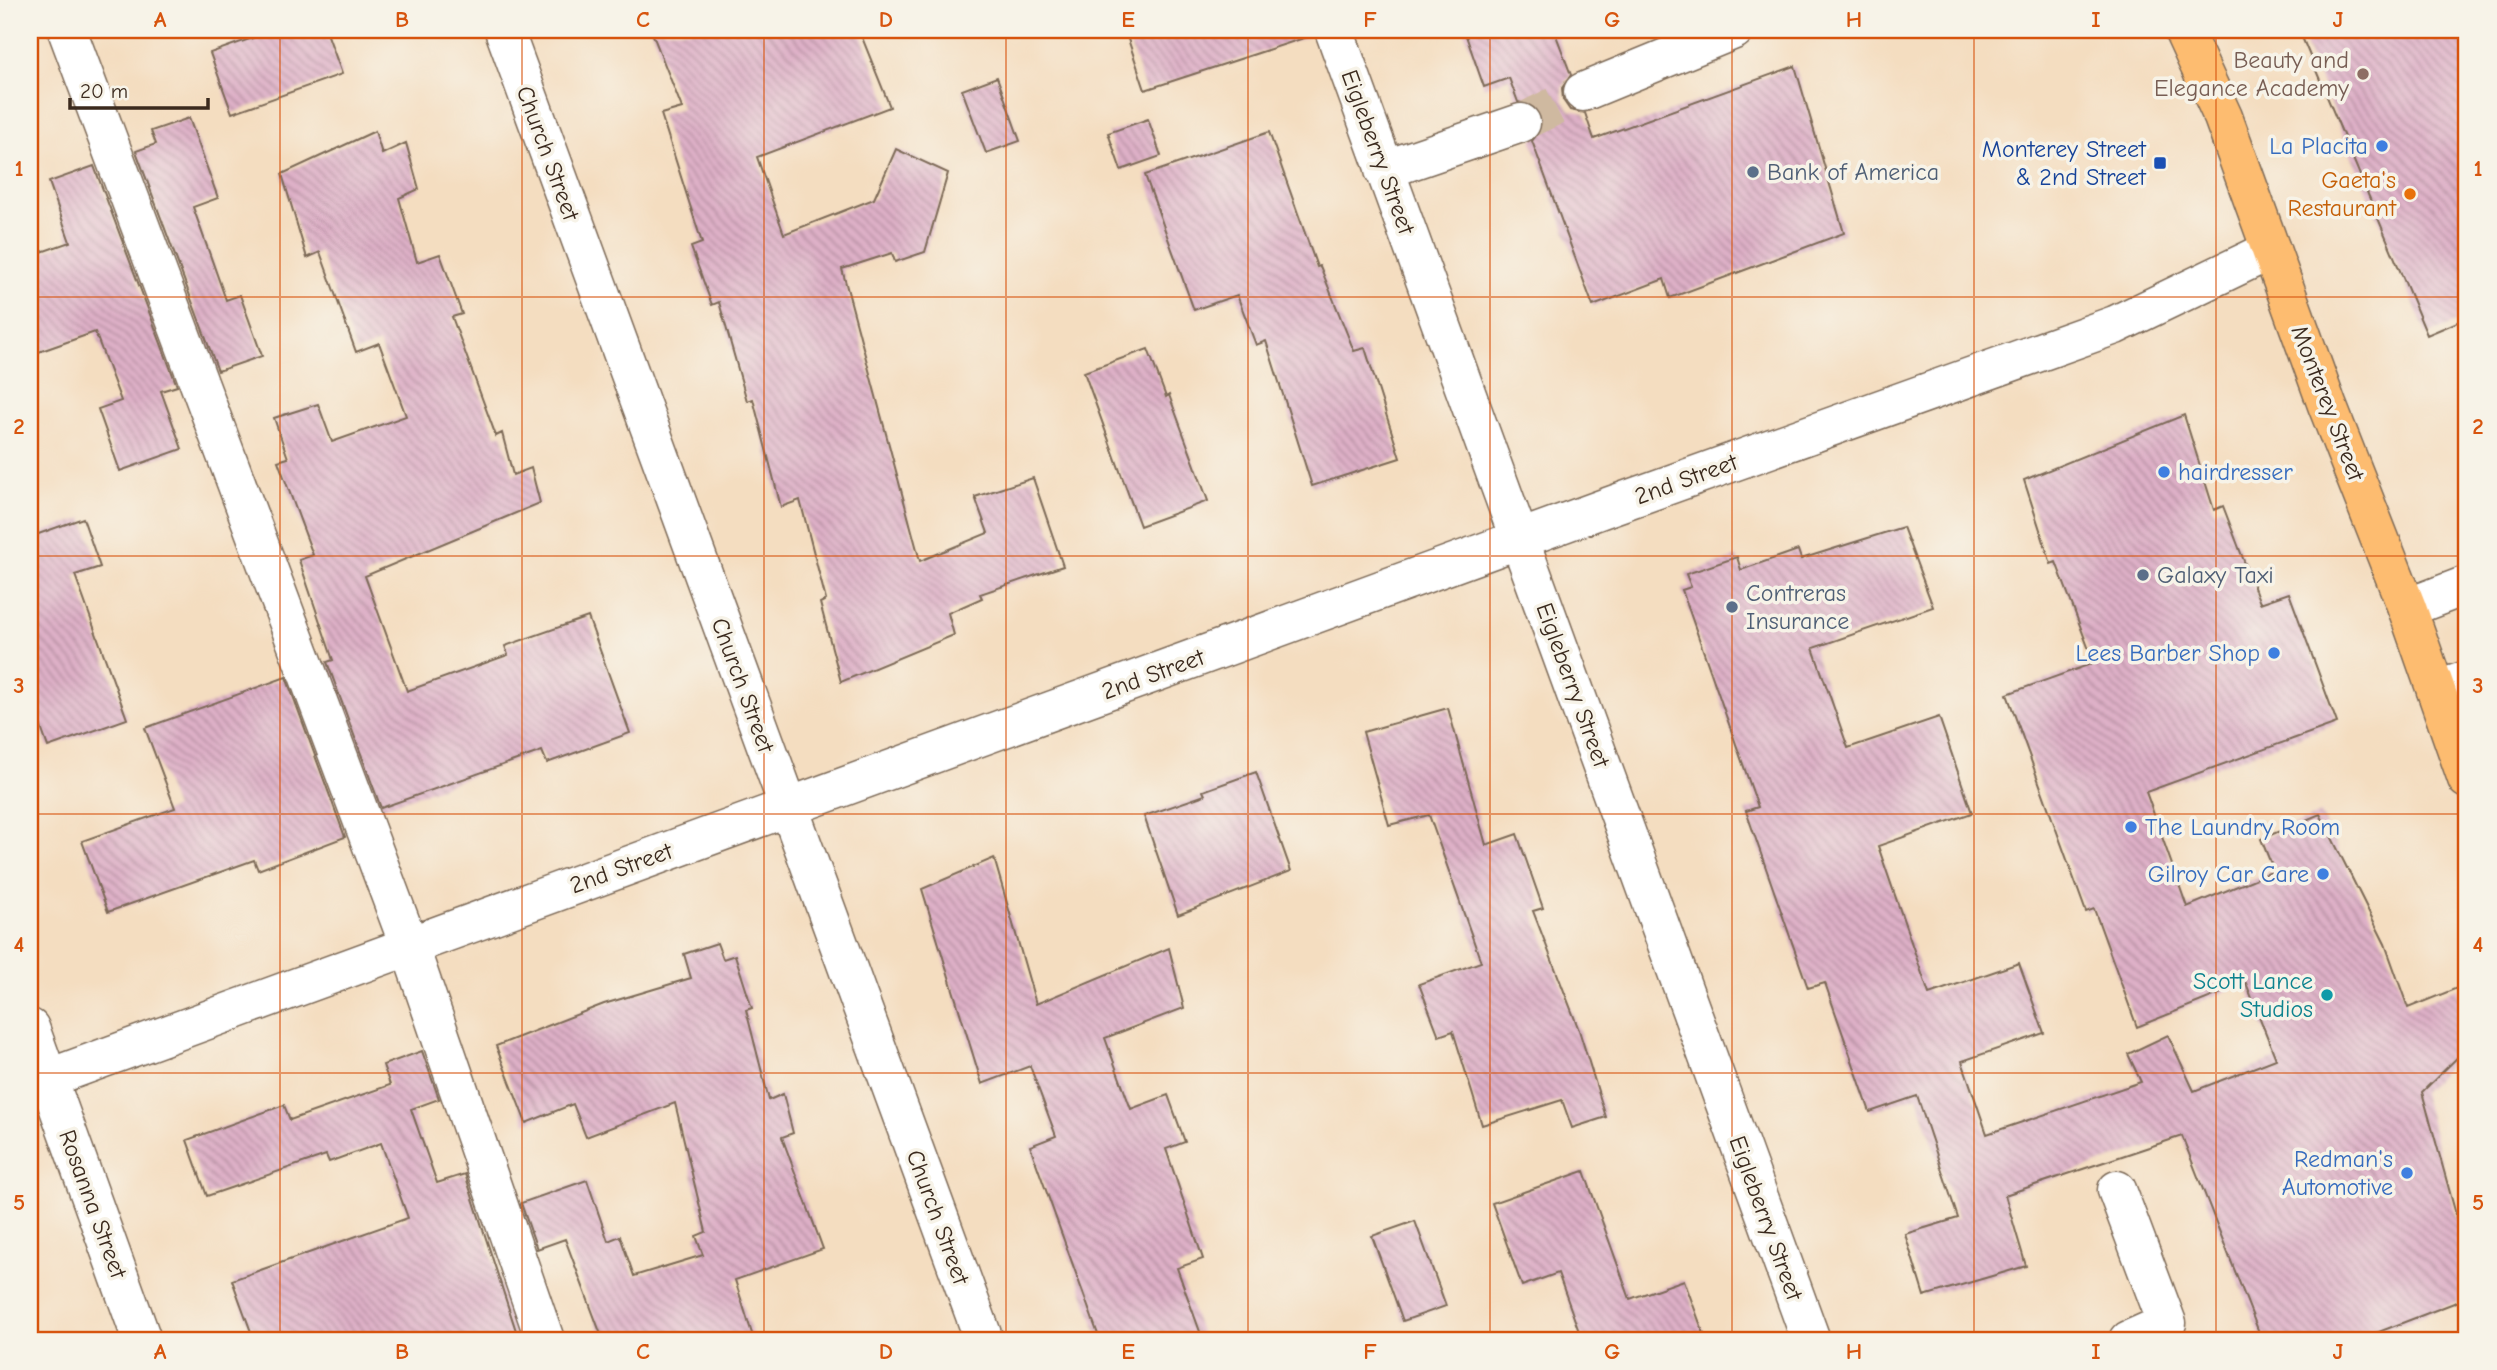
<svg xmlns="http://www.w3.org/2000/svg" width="2497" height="1370" viewBox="0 0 2497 1370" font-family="'Comic Neue',sans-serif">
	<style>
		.building { fill: url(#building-back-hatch) }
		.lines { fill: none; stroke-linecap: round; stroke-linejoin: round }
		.minor-tunnel { stroke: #cfb9a0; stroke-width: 38; stroke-dasharray: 38 19; stroke-linecap: butt }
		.minor-casing { stroke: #7c6957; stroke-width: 41 }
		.major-casing { stroke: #7c6957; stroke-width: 41 }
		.minor { stroke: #fff; stroke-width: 38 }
		.major { stroke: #fdbc70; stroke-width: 38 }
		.grid { fill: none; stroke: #d7540e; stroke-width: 2; stroke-opacity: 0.55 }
		.education-dot { fill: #8d6e63; stroke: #f7f3e8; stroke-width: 2.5 }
		.shop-dot { fill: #3f7fe0; stroke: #f7f3e8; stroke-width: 2.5 }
		.transit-dot { fill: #1a4fb4; stroke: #f7f3e8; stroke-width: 2.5 }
		.service-dot { fill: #5c6f8a; stroke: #f7f3e8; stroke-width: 2.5 }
		.food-dot { fill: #e8710a; stroke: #f7f3e8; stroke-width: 2.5 }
		.culture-dot { fill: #0f9aa8; stroke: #f7f3e8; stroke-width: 2.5 }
		.labels { text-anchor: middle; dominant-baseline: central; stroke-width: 7; stroke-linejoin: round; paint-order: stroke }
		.education-label { font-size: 24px; fill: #785e54; stroke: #f7f3e8; text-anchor: end }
		.shop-label { font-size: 24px; fill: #366cbe; stroke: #f7f3e8; text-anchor: end }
		.transit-label { font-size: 24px; fill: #164399; stroke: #f7f3e8; text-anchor: end }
		.street-label { font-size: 24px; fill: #3b2a1e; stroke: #f7f3e8 }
		.service-label { font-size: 24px; fill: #4e5e75; stroke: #f7f3e8; text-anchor: start }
		.food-label { font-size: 24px; fill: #c56008; stroke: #f7f3e8; text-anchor: end }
		.culture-label { font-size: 24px; fill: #0d838f; stroke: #f7f3e8; text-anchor: end }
		.neatline { fill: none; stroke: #d7540e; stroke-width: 2.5 }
		.grid-label { font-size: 23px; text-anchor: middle; font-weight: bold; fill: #d7540e }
	</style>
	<defs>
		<pattern id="building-back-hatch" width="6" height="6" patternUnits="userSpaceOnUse" patternTransform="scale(1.75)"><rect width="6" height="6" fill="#deb0c7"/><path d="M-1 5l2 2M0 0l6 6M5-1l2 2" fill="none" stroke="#b58fa1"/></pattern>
	</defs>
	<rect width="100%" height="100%" fill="#f7f3e8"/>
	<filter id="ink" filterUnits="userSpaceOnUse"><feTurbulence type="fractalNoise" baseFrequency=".0143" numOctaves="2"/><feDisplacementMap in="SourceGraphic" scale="14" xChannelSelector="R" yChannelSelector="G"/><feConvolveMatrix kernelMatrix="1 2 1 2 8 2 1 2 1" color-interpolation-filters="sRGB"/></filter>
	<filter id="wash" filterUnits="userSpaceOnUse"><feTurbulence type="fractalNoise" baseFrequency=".00686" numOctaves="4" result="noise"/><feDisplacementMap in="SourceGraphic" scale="28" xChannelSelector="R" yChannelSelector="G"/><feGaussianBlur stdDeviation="1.57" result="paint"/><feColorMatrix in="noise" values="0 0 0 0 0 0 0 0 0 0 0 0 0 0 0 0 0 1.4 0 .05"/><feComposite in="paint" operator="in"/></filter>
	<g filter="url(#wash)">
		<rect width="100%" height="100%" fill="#f4ddc0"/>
		<g id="blocks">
			<!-- building -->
			<path class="building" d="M 275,30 L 326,30 L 342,74 L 232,113 L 210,53 Z
				M 651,30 L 859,30 L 890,107 L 757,157 L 784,234 L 874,199 L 896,149 L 948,173 L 925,252 L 895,262 L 892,253 L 842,269 L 920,561 L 988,533 L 975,497 L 1033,478 L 1063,566 L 980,594 L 982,598 L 948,613 L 954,635 L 841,682 L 820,603 L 826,600 L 800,500 L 781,507 L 753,399 L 747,401 L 719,302 L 712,305 L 691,247 L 702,243 L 661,114 L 682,108 Z
				M 1125,30 L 1306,30 L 1307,37 L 1145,90 Z
				M 1464,30 L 1554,30 L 1571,75 L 1562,88 L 1563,100 L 1570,110 L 1585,113 L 1594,139 L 1795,66 L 1844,233 L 1670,298 L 1664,279 L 1593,306 L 1532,141 L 1542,128 L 1541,115 L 1535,106 L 1518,102 L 1509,78 L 1484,87 Z
				M 2299,30 L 2467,30 L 2467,318 L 2427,335 Z
				M 997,77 L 1020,141 L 986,153 L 962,90 Z
				M 189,118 L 218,198 L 193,207 L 226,300 L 240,295 L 262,356 L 218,371 L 136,151 L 156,144 L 151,131 Z
				M 1148,119 L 1161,156 L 1121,170 L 1108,133 Z
				M 375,131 L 382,154 L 406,143 L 419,189 L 399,198 L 417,262 L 440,254 L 462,314 L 452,317 L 496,436 L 502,433 L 513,475 L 531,468 L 540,503 L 365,576 L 407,691 L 508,655 L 505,646 L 588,617 L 630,733 L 547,763 L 542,751 L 381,808 L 327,662 L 333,660 L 299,560 L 313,555 L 278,461 L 288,458 L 274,418 L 318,404 L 332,442 L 406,416 L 379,343 L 356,352 L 320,252 L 307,258 L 282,174 Z
				M 1269,132 L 1317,267 L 1320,266 L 1354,351 L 1365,348 L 1400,458 L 1312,486 L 1266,341 L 1256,345 L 1237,295 L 1194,310 L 1145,175 Z
				M 94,166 L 177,386 L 161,391 L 182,449 L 120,471 L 98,409 L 121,401 L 95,332 L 30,355 L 30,256 L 70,242 L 49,182 Z
				M 1148,349 L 1166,397 L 1169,395 L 1208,501 L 1140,526 L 1084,372 Z
				M 2184,415 L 2214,510 L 2223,506 L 2260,603 L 2289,593 L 2337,723 L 2146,792 L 2187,907 L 2274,871 L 2261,839 L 2320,814 L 2385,944 L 2408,1008 L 2457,988 L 2467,1025 L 2467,1048 L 2422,1092 L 2457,1218 L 2467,1217 L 2467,1298 L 2358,1340 L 2262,1340 L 2182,1136 L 2005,1195 L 2026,1266 L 1924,1296 L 1905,1234 L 1958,1218 L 1917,1096 L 1870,1112 L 1825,983 L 1808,988 L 1746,811 L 1758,807 L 1682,590 L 1691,587 L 1686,574 L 1737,557 L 1741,570 L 1798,550 L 1801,559 L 1903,527 L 1933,607 L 1813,648 L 1848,748 L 1939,717 L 1972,813 L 1878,846 L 1929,994 L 2019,963 L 2044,1033 L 1962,1061 L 1987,1134 L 2141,1082 L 2128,1054 L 2168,1035 L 2194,1091 L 2276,1059 L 2246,983 L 2137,1027 L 2094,909 L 2086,912 L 2007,694 L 2094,663 L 2056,562 L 2051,564 L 2024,480 Z
				M 83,518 L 100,567 L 75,575 L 127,719 L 48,747 L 30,697 L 30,537 Z
				M 286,677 L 345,837 L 258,870 L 254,860 L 108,912 L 82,841 L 175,808 L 145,728 Z
				M 1448,708 L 1486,845 L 1517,834 L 1543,908 L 1533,911 L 1579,1030 L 1606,1117 L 1572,1128 L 1562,1100 L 1482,1125 L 1453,1031 L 1439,1036 L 1419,984 L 1481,962 L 1429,815 L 1389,825 L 1363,732 Z
				M 1256,772 L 1291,871 L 1178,915 L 1144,816 L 1205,795 L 1203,791 Z
				M 994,858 L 1036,1004 L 1169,948 L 1184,1008 L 1105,1038 L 1131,1109 L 1168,1095 L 1185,1142 L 1166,1149 L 1203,1259 L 1177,1268 L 1203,1340 L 1100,1340 L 1030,1146 L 1056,1136 L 1030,1066 L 982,1084 L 922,889 Z
				M 717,943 L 723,959 L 735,955 L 752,1008 L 746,1010 L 769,1100 L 783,1094 L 793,1133 L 782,1137 L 823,1249 L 735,1280 L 754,1340 L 603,1340 L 565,1239 L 537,1249 L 521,1203 L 587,1180 L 608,1241 L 620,1236 L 634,1276 L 703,1255 L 696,1236 L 706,1232 L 675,1103 L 586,1137 L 573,1104 L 526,1123 L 496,1046 L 604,1004 L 691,978 L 684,954 Z
				M 422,1051 L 439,1099 L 411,1109 L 437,1183 L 465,1174 L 519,1340 L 254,1340 L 232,1280 L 408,1218 L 381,1143 L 329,1162 L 326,1155 L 207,1196 L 187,1140 L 284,1105 L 290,1120 L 390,1085 L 383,1065 Z
				M 1584,1171 L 1630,1299 L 1684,1280 L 1706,1340 L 1582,1340 L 1558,1273 L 1522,1286 L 1492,1203 Z
				M 1415,1221 L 1446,1306 L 1403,1321 L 1372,1236 Z"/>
		</g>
	</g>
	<g filter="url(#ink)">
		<use href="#blocks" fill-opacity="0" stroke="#7c6957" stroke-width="2"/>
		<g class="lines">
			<!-- minor-tunnel -->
			<path class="minor-tunnel" d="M 1521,123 L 1583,92"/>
			<!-- minor casing -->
			<g class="minor-casing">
				<path id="minor" d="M 67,30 L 409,945 L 545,1340
					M 504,30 L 984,1340
					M 1334,30 L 1811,1340
					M 1583,92 L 1734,30
					M 1384,170 L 1521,123
					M 2407,608 L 2467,585
					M 2436,690 L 2467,680
					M 30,1028 L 142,1340
					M 30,1085 L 1610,506 L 2115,325 L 2271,250
					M 2117,1190 L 2167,1323 L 2129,1340"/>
			</g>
			<!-- major casing -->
			<g class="major-casing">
				<path id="major" d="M 2183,30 L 2223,117 L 2327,405 L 2407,608 L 2467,779"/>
			</g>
			<!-- minor -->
			<use href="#minor" class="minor"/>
			<!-- major -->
			<use href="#major" class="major"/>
		</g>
	</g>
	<!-- grid -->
	<path class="grid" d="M 280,30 L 280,1340M 522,30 L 522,1340M 764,30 L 764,1340M 1006,30 L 1006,1340M 1248,30 L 1248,1340M 1490,30 L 1490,1340M 1732,30 L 1732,1340M 1974,30 L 1974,1340M 2216,30 L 2216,1340M 30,297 L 2467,297M 30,556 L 2467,556M 30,814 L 2467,814M 30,1073 L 2467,1073"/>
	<!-- markers -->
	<circle class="education-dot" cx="2363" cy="74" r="7"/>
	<g class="shop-dot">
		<circle cx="2382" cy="146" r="7"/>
		<circle cx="2164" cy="472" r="7"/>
		<circle cx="2274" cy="653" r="7"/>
		<circle cx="2131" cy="827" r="7"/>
		<circle cx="2323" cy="874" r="7"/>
		<circle cx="2407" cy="1173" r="7"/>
	</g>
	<rect class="transit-dot" x="2153" y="156" width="14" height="14" rx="3.5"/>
	<g class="service-dot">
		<circle cx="1753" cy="172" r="7"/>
		<circle cx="2143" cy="575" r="7"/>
		<circle cx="1732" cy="607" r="7"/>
	</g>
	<circle class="food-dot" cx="2410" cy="194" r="7"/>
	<circle class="culture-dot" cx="2327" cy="995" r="7"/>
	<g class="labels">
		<!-- education labels -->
		<g class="education-label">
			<text x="2349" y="60">Beauty and<tspan x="2349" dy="28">Elegance Academy</tspan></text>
		</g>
		<!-- shop labels -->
		<g class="shop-label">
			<text x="2368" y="146">La Placita</text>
			<text x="2178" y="472" text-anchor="start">hairdresser</text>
			<text x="2260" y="653">Lees Barber Shop</text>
			<text x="2145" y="827" text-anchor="start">The Laundry Room</text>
			<text x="2309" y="874">Gilroy Car Care</text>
			<text x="2393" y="1159">Redman's<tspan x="2393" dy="28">Automotive</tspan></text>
		</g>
		<!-- transit labels -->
		<g class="transit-label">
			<text x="2146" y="149">Monterey Street<tspan x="2146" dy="28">&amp; 2nd Street</tspan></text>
		</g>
		<!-- street labels -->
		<g class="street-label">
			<text transform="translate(1378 152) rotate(70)">Eigleberry Street</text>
			<text transform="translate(548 153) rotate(70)">Church Street</text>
			<text transform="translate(2328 403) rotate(69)">Monterey Street</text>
			<text transform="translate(1686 479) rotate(-20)">2nd Street</text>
			<text transform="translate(1153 674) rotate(-20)">2nd Street</text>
			<text transform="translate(743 685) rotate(70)">Church Street</text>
			<text transform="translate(1573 685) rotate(70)">Eigleberry Street</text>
			<text transform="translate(621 868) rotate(-20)">2nd Street</text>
			<text transform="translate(93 1204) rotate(70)">Rosanna Street</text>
			<text transform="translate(938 1217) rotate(70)">Church Street</text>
			<text transform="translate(1766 1218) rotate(70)">Eigleberry Street</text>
		</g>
		<!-- service labels -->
		<g class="service-label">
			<text x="1767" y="172">Bank of America</text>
			<text x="2157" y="575">Galaxy Taxi</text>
			<text x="1746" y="593">Contreras<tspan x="1746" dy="28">Insurance</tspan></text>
		</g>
		<!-- food labels -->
		<g class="food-label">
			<text x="2396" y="180">Gaeta's<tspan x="2396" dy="28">Restaurant</tspan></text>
		</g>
		<!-- culture labels -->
		<g class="culture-label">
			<text x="2313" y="981">Scott Lance<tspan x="2313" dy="28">Studios</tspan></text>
		</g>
	</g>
	<!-- margin -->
	<rect width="2497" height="1370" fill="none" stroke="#f7f3e8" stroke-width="77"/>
	<!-- scale -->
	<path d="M70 98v10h138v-10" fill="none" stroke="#3b2a1e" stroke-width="3.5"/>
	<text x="80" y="98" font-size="21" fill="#3b2a1e" stroke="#f7f3e8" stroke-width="5" paint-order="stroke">20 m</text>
	<rect x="38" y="38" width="2420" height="1294" class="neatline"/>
	<g class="grid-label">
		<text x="160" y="27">A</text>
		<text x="402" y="27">B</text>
		<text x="643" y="27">C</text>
		<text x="886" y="27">D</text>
		<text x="1128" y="27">E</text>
		<text x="1370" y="27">F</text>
		<text x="1612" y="27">G</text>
		<text x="1854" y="27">H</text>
		<text x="2096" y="27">I</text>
		<text x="2338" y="27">J</text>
		<text x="19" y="176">1</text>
		<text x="2478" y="176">1</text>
		<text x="19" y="434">2</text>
		<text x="2478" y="434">2</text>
		<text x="19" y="693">3</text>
		<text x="2478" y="693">3</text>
		<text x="19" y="952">4</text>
		<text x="2478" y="952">4</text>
		<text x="19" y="1210">5</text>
		<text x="2478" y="1210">5</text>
		<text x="160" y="1359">A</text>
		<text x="402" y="1359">B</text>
		<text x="643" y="1359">C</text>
		<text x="886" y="1359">D</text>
		<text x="1128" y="1359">E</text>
		<text x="1370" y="1359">F</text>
		<text x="1612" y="1359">G</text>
		<text x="1854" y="1359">H</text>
		<text x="2096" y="1359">I</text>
		<text x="2338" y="1359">J</text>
	</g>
</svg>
